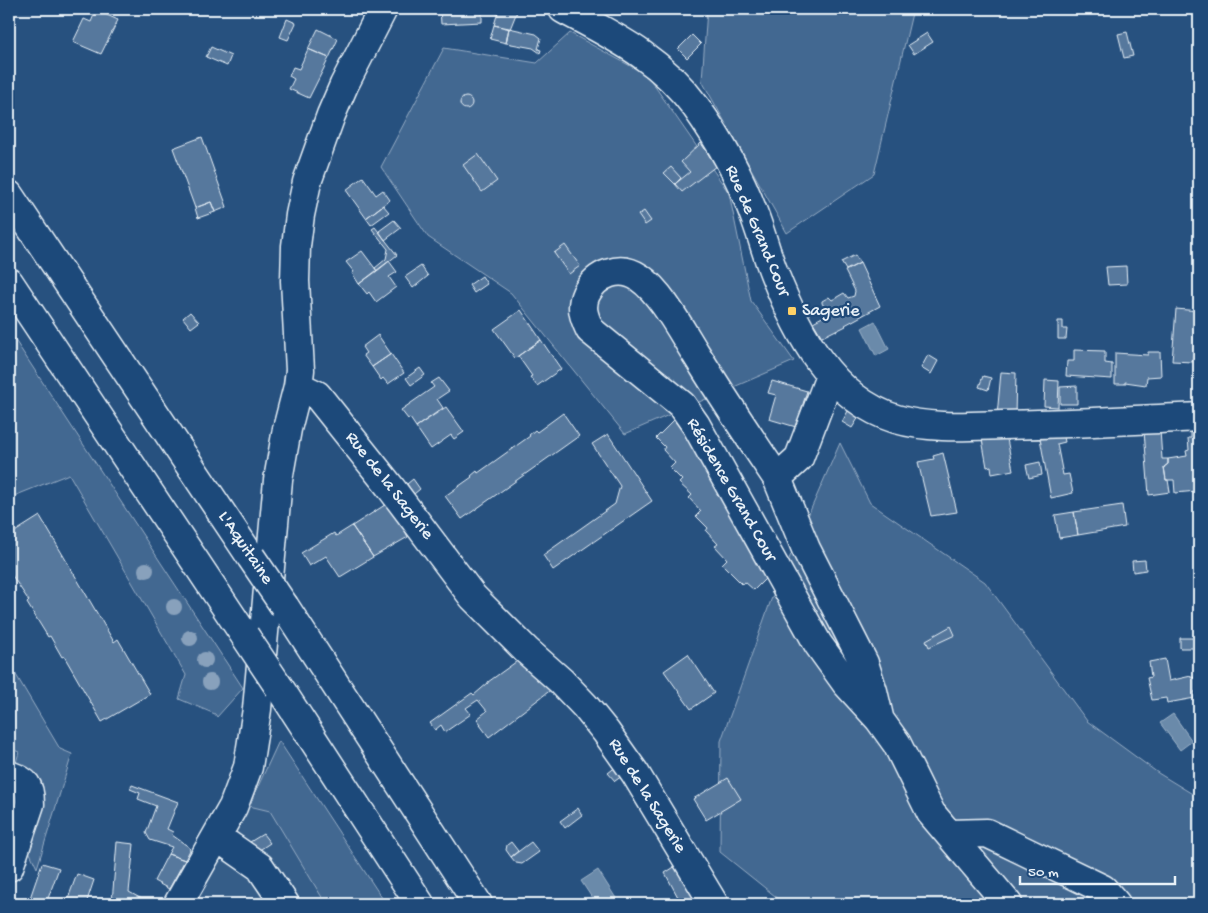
<svg xmlns="http://www.w3.org/2000/svg" width="1208" height="913" viewBox="0 0 1208 913" font-family="'Gochi Hand',sans-serif">
	<style>
		.built { fill: #355d88 }
		.green { fill: #436891; stroke: #96acc4 }
		.water { fill: #6b8aaa; stroke: #9db3c9 }
		.building { fill: #57789d; stroke: #e8f1f8 }
		.lines { fill: none; stroke-linecap: round; stroke-linejoin: round }
		.minor-casing { stroke: #e8f1f8; stroke-width: 31 }
		.highway-casing { stroke: #e8f1f8; stroke-width: 31 }
		.minor { stroke: #1f4a7a; stroke-width: 28 }
		.highway { stroke: #1f4a7a; stroke-width: 28 }
		.highway-bridge-casing { stroke: #e8f1f8; stroke-width: 31; stroke-linecap: butt }
		.highway-bridge { stroke: #1f4a7a; stroke-width: 28 }
		.tree { fill: #88a1bc }
		.poi-dot { fill: #ffd166; stroke: #1f4a7a; stroke-width: 2 }
		.labels { text-anchor: middle; dominant-baseline: central; stroke-width: 4.5; stroke-linejoin: round; paint-order: stroke }
		.street-label { font-size: 18px; fill: #e8f1f8; stroke: #1f4a7a }
		.poi-label { font-size: 18px; fill: #e8f1f8; stroke: #1f4a7a; text-anchor: start }
	</style>
	<rect width="100%" height="100%" fill="#27517f"/>
	<filter id="ink" filterUnits="userSpaceOnUse"><feTurbulence type="fractalNoise" baseFrequency=".02" numOctaves="2"/><feDisplacementMap in="SourceGraphic" scale="10" xChannelSelector="R" yChannelSelector="G"/><feConvolveMatrix kernelMatrix="1 2 1 2 8 2 1 2 1" color-interpolation-filters="sRGB"/></filter>
	<g filter="url(#ink)">
		<!-- built -->
		<path class="built" d="M 249,806 L 270,811 L 326,904 L 195,904 Z"/>
		<!-- green -->
		<path class="green" d="M 707,9 L 913,9 L 874,174 L 787,233 L 702,81 Z
			M 570,33 L 647,75 L 729,193 L 751,301 L 794,361 L 625,434 L 511,293 L 428,237 L 381,167 L 444,48 L 537,63 Z
			M 9,331 L 243,688 L 217,717 L 215,714 L 179,699 L 186,675 L 69,474 L 9,498 Z
			M 840,443 L 870,503 L 985,582 L 1087,721 L 1158,773 L 1199,798 L 1199,904 L 785,904 L 720,852 L 721,741 L 771,600 Z
			M 9,663 L 60,749 L 72,754 L 37,868 L 24,840 L 14,770 L 19,752 L 9,748 Z
			M 279,741 L 386,904 L 326,904 L 270,811 L 249,806 Z"/>
		<!-- water -->
		<path class="water" d="M 875,321 L 889,349 L 876,356 L 862,328 Z
			M 1173,714 L 1192,741 L 1180,750 L 1160,723 Z
			M 598,870 L 619,903 L 617,904 L 596,904 L 581,881 Z"/>
		<!-- building -->
		<path class="building" d="M 440,9 L 482,9 L 482,22 L 441,24 Z
			M 499,9 L 518,9 L 510,29 L 494,25 Z
			M 96,10 L 118,20 L 101,54 L 73,42 L 84,19 L 91,22 Z
			M 287,19 L 296,23 L 288,40 L 280,37 Z
			M 494,25 L 509,28 L 506,43 L 490,39 Z
			M 509,28 L 536,34 L 541,38 L 538,49 L 541,50 L 540,53 L 533,48 L 506,43 Z
			M 318,29 L 338,39 L 329,58 L 308,49 Z
			M 1127,32 L 1133,56 L 1124,58 L 1118,34 Z
			M 927,33 L 933,42 L 914,54 L 908,45 Z
			M 692,35 L 701,44 L 687,58 L 678,49 Z
			M 211,47 L 231,56 L 227,66 L 206,57 Z
			M 308,49 L 329,58 L 309,98 L 289,89 L 294,79 L 289,76 L 293,67 L 299,69 Z
			M460 103a6 6 0 1 1 12 0a6 6 0 1 1-12 0Z
			M 202,137 L 227,207 L 215,212 L 211,202 L 195,208 L 173,148 Z
			M 701,143 L 716,166 L 682,192 L 675,184 L 690,172 L 681,162 Z
			M 478,154 L 497,181 L 482,192 L 463,165 Z
			M 671,167 L 681,178 L 675,184 L 664,173 Z
			M 363,177 L 376,195 L 383,190 L 390,200 L 366,218 L 346,190 Z
			M 211,202 L 215,212 L 198,218 L 195,208 Z
			M 383,205 L 389,212 L 371,225 L 366,218 Z
			M 644,211 L 651,221 L 645,225 L 638,215 Z
			M 394,220 L 401,228 L 385,240 L 379,231 Z
			M 375,227 L 397,255 L 377,271 L 375,268 L 386,259 L 388,249 L 372,229 Z
			M 565,245 L 580,266 L 569,274 L 554,253 Z
			M 362,251 L 377,271 L 359,284 L 352,273 L 354,272 L 346,262 Z
			M 855,255 L 860,263 L 846,270 L 841,262 Z
			M 389,261 L 397,272 L 389,277 L 396,287 L 376,302 L 369,292 L 367,294 L 359,284 Z
			M 860,263 L 880,306 L 845,325 L 846,326 L 836,331 L 836,330 L 822,337 L 813,322 L 828,314 L 822,303 L 822,301 L 829,297 L 832,300 L 844,293 L 848,298 L 854,296 L 855,291 L 845,271 Z
			M 421,266 L 428,276 L 413,288 L 405,277 Z
			M 1126,266 L 1127,284 L 1108,285 L 1106,267 Z
			M 482,276 L 487,284 L 474,293 L 469,285 Z
			M 1176,309 L 1199,311 L 1199,347 L 1194,346 L 1193,362 L 1172,361 Z
			M 521,310 L 541,340 L 515,358 L 494,329 Z
			M 190,312 L 199,322 L 191,328 L 183,318 Z
			M 1058,321 L 1063,321 L 1063,329 L 1067,329 L 1066,339 L 1058,339 Z
			M 378,335 L 391,354 L 372,367 L 363,355 L 366,353 L 362,347 Z
			M 541,340 L 561,369 L 537,386 L 530,377 L 532,376 L 518,356 Z
			M 1074,350 L 1105,351 L 1105,363 L 1112,364 L 1112,379 L 1066,376 L 1067,361 L 1074,361 Z
			M 1148,352 L 1160,352 L 1161,376 L 1147,377 L 1146,385 L 1125,382 L 1125,384 L 1115,384 L 1115,353 L 1148,355 Z
			M 391,354 L 404,373 L 388,384 L 383,378 L 381,380 L 372,367 Z
			M 928,355 L 938,361 L 931,374 L 921,368 Z
			M 420,368 L 425,375 L 411,385 L 406,378 Z
			M 1001,372 L 1016,373 L 1015,416 L 997,416 Z
			M 983,376 L 991,378 L 988,390 L 979,387 Z
			M 439,378 L 449,391 L 437,399 L 443,408 L 416,427 L 410,418 L 408,419 L 401,410 L 434,387 L 431,383 Z
			M 1045,380 L 1059,381 L 1058,407 L 1044,406 Z
			M 772,381 L 807,391 L 796,427 L 769,419 L 776,395 L 768,393 Z
			M 1077,386 L 1077,404 L 1060,404 L 1060,387 Z
			M 446,407 L 464,432 L 454,439 L 451,435 L 431,449 L 416,427 Z
			M 848,411 L 859,417 L 852,428 L 842,422 Z
			M 563,413 L 579,436 L 462,519 L 445,496 L 472,477 L 471,476 L 477,471 L 478,473 L 530,436 L 529,435 L 535,430 L 537,432 Z
			M 674,420 L 683,430 L 772,572 L 754,590 L 745,582 L 742,584 L 722,564 L 727,559 L 715,546 L 718,544 L 706,531 L 708,528 L 696,516 L 701,511 L 689,498 L 692,495 L 679,483 L 682,480 L 670,468 L 675,463 L 663,450 L 665,447 L 656,438 Z
			M 1191,429 L 1198,429 L 1199,480 L 1196,481 L 1197,491 L 1175,493 L 1174,480 L 1166,480 L 1164,467 L 1168,464 L 1168,459 L 1187,456 L 1186,451 L 1189,450 L 1188,438 L 1191,438 Z
			M 1160,430 L 1162,459 L 1168,459 L 1168,464 L 1164,467 L 1166,480 L 1168,480 L 1170,492 L 1149,495 L 1144,431 Z
			M 1039,433 L 1063,433 L 1065,442 L 1057,444 L 1063,475 L 1069,474 L 1073,493 L 1051,498 Z
			M 608,434 L 652,501 L 553,570 L 543,555 L 615,504 L 620,486 L 592,444 Z
			M 981,434 L 1006,434 L 1013,470 L 992,474 L 991,466 L 987,467 Z
			M 943,453 L 957,512 L 931,516 L 918,462 L 934,459 L 933,456 Z
			M 1040,462 L 1042,475 L 1029,478 L 1026,465 Z
			M 413,479 L 420,489 L 414,494 L 407,484 Z
			M 388,503 L 398,516 L 408,537 L 373,557 L 352,526 Z
			M 1122,505 L 1125,527 L 1078,535 L 1074,512 Z
			M 1074,512 L 1078,535 L 1059,538 L 1055,515 Z
			M 40,516 L 114,642 L 118,639 L 150,694 L 102,722 L 64,656 L 62,657 L 50,636 L 48,637 L 27,603 L 29,601 L 9,571 L 9,525 L 13,533 Z
			M 352,526 L 373,557 L 340,577 L 326,556 L 309,566 L 301,553 L 334,533 L 336,536 Z
			M 1145,560 L 1146,570 L 1133,572 L 1132,561 Z
			M 951,626 L 955,635 L 929,647 L 926,640 Z
			M 1180,638 L 1199,638 L 1199,648 L 1180,648 Z
			M 688,654 L 714,693 L 691,709 L 664,671 Z
			M 520,659 L 552,689 L 489,737 L 480,725 L 481,724 L 477,719 L 487,711 L 478,700 L 466,708 L 471,714 L 445,732 L 441,725 L 435,730 L 430,723 L 472,693 L 474,695 L 488,683 L 488,682 Z
			M 1165,659 L 1169,681 L 1191,676 L 1191,678 L 1199,676 L 1199,691 L 1194,692 L 1195,698 L 1167,703 L 1166,698 L 1152,700 L 1147,678 L 1151,677 L 1149,662 Z
			M 617,766 L 625,774 L 615,781 L 608,773 Z
			M 728,778 L 741,799 L 706,820 L 693,799 Z
			M 132,785 L 178,802 L 167,829 L 173,832 L 172,835 L 189,847 L 190,850 L 185,860 L 168,854 L 172,847 L 150,840 L 146,833 L 156,806 L 138,799 L 140,793 L 130,789 Z
			M 578,808 L 582,815 L 565,828 L 560,821 Z
			M 263,834 L 270,843 L 252,855 L 245,845 Z
			M 117,842 L 134,844 L 129,892 L 151,904 L 116,904 L 112,902 Z
			M 511,842 L 518,851 L 511,857 L 506,850 L 507,845 Z
			M 531,842 L 539,852 L 522,864 L 516,863 L 511,857 Z
			M 168,854 L 185,860 L 169,889 L 154,881 Z
			M 42,863 L 59,868 L 46,904 L 28,904 Z
			M 679,864 L 704,904 L 671,904 L 679,899 L 665,873 Z
			M 77,874 L 94,880 L 86,904 L 66,904 Z"/>
		<g class="lines">
			<!-- minor casing -->
			<g class="minor-casing">
				<path id="minor" d="M 563,9 C 615,37 660,58 696,107 C 718,138 740,177 753,212 C 761,232 766,253 774,273 C 797,332 831,399 896,419 C 930,429 968,426 1002,425 C 1068,424 1134,420 1199,417
					M 830,376 L 799,458 L 777,478 C 749,437 722,396 696,354 C 682,332 661,292 640,278 C 620,264 596,274 586,294 C 580,307 584,317 590,330 L 682,405 L 696,425 L 818,644 L 846,683 L 879,719 L 897,744 L 931,813 L 1008,904
					M 298,386 L 317,395 L 391,488 L 473,597 L 526,650 L 561,681 L 585,706 L 606,732 L 635,773 L 714,904
					M 777,478 L 806,549 L 864,663 L 873,691 L 879,717
					M 9,775 C 26,781 30,785 30,804 L 9,867
					M 949,834 L 987,833 L 1103,889 L 1116,904
					M 217,837 L 260,867 L 285,904
					M 178,904 L 233,807 L 248,767 L 257,709 L 278,480 L 287,429 L 298,386 L 300,370 L 295,281 L 296,246 L 300,215 L 307,182 L 331,115 L 344,85 L 383,9"/>
			</g>
			<!-- highway casing -->
			<g class="highway-casing">
				<path id="highway" d="M 9,195 L 251,557
					M 9,282 L 245,636
					M 285,607 L 478,904
					M 279,687 L 420,904"/>
			</g>
			<!-- minor -->
			<use href="#minor" class="minor"/>
			<!-- highway -->
			<use href="#highway" class="highway"/>
			<!-- highway-bridge casing -->
			<g class="highway-bridge-casing">
				<path id="highway-bridge" d="M 251,557 L 285,607
					M 245,636 L 279,687"/>
			</g>
			<!-- highway-bridge -->
			<use href="#highway-bridge" class="highway-bridge"/>
		</g>
		<!-- trees -->
		<g class="tree">
			<circle cx="146" cy="570" r="8"/>
			<circle cx="174" cy="607" r="8"/>
			<circle cx="190" cy="638" r="8"/>
			<circle cx="205" cy="660" r="8"/>
			<circle cx="210" cy="682" r="8"/>
		</g>
	</g>
	<!-- markers -->
	<rect class="poi-dot" x="787" y="306" width="10" height="10" rx="2.5"/>
	<g class="labels">
		<!-- street labels -->
		<g class="street-label">
			<text transform="translate(757 231) rotate(67)">Rue de Grand Cour</text>
			<text transform="translate(389 486) rotate(52)">Rue de la Sagerie</text>
			<text transform="translate(731 490) rotate(60)">Résidence Grand Cour</text>
			<text transform="translate(245 548) rotate(56)">L'Aquitaine</text>
			<text transform="translate(647 796) rotate(58)">Rue de la Sagerie</text>
		</g>
		<!-- poi labels -->
		<g class="poi-label">
			<text x="802" y="311">Sagerie</text>
		</g>
	</g>
	<!-- margin -->
	<rect width="1208" height="913" fill="none" stroke="#1f4a7a" stroke-width="30"/>
	<rect x="15" y="15" width="1178" height="883" fill="none" stroke="#e8f1f8" stroke-width="2" filter="url(#ink)"/>
	<!-- scale -->
	<path d="M1020 876v8h155v-8" fill="none" stroke="#e8f1f8" stroke-width="2.5"/>
	<text x="1028" y="876" font-size="15" fill="#e8f1f8" stroke="#1f4a7a" stroke-width="4" paint-order="stroke">50 m</text>
</svg>
